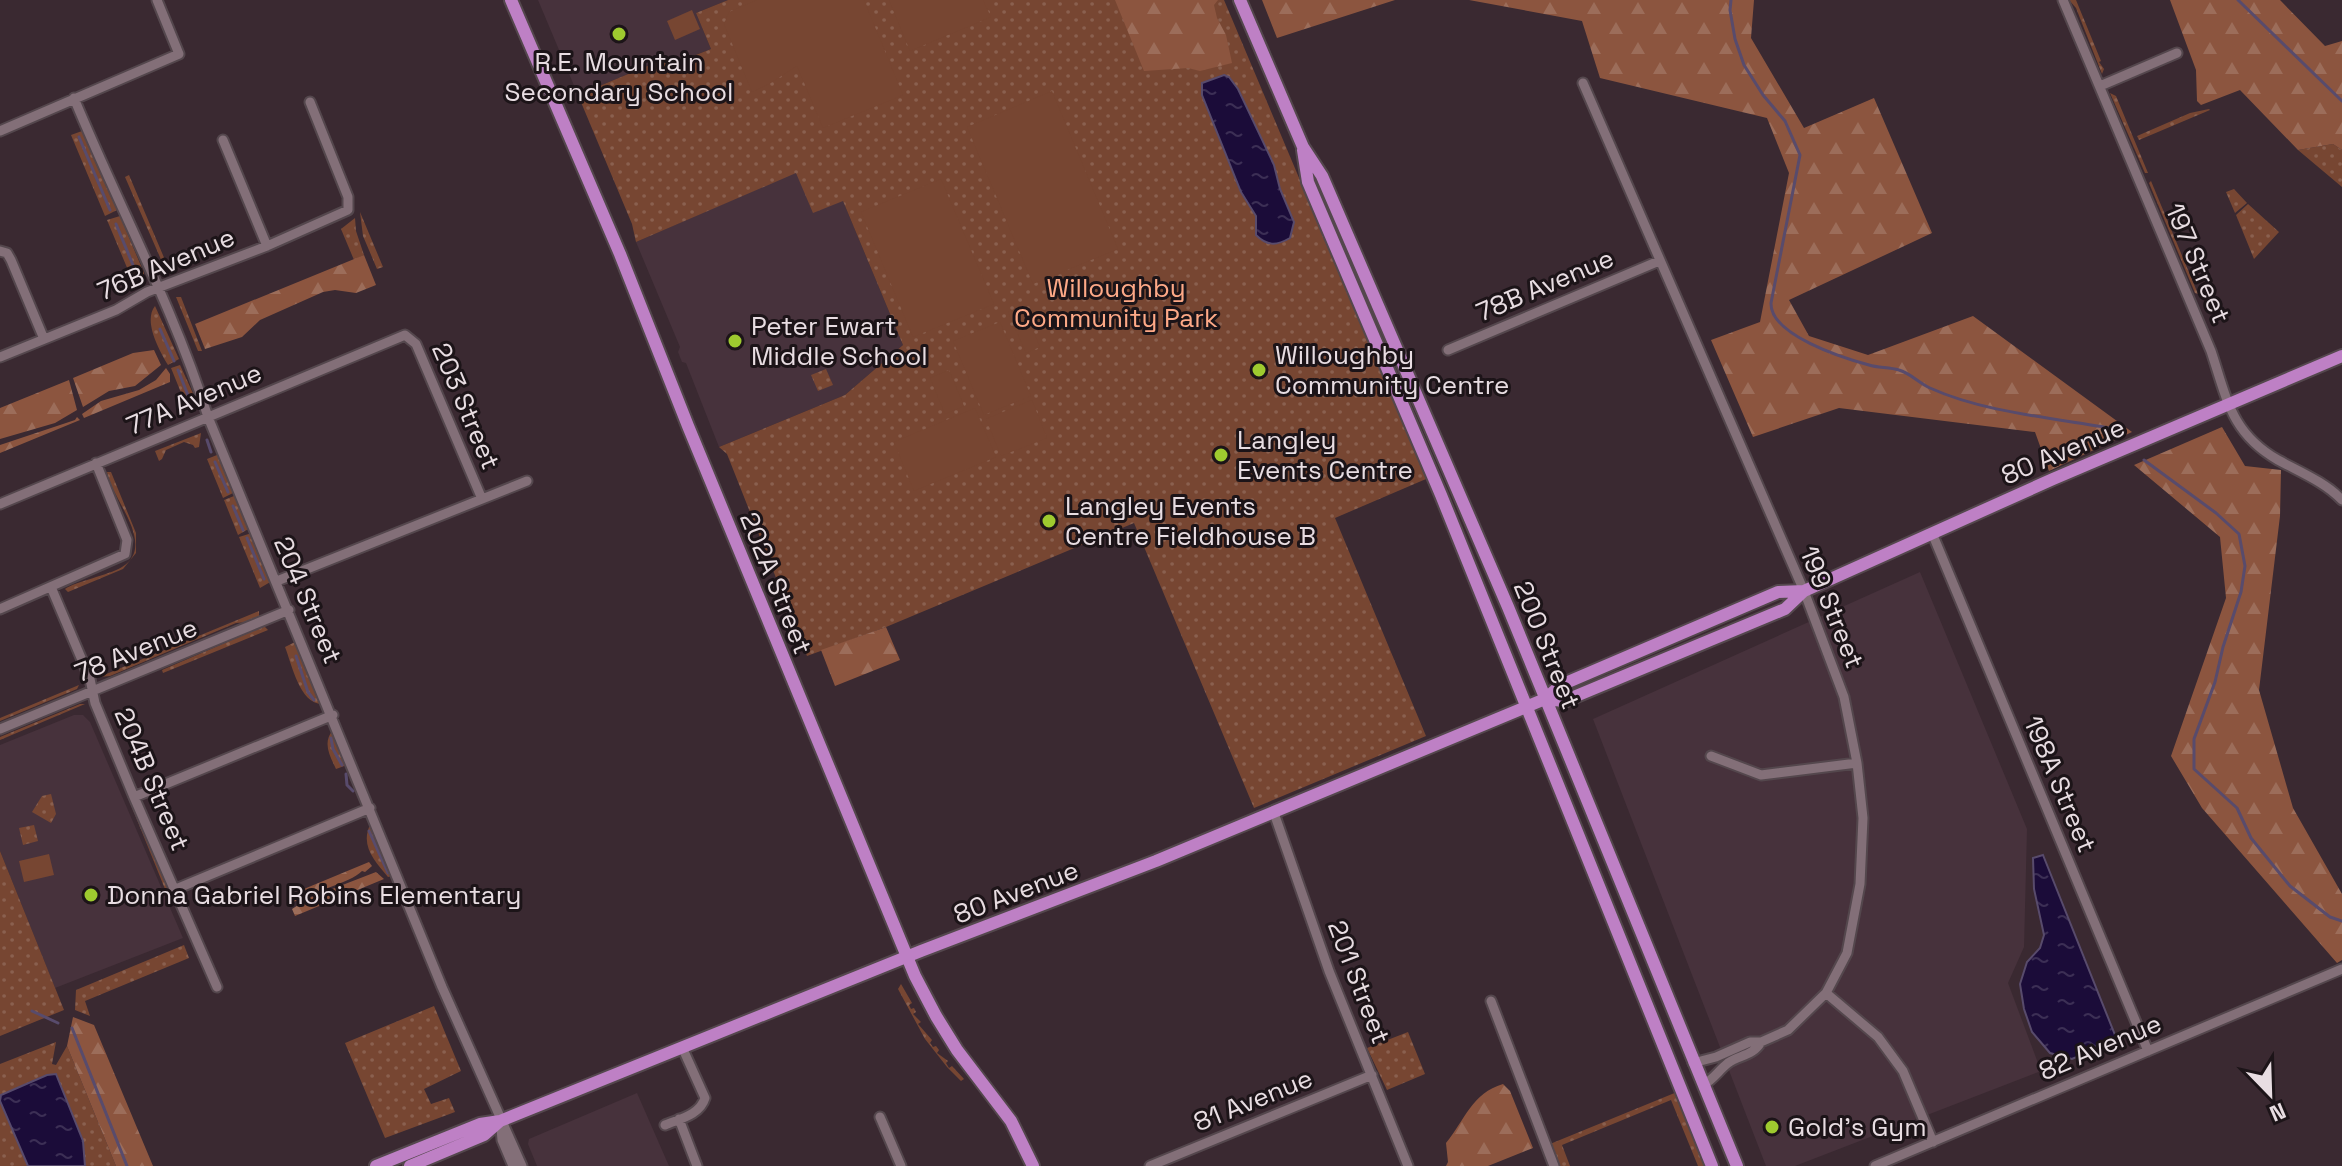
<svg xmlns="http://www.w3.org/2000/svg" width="2342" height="1166" viewBox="0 0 2342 1166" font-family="'Space Grotesk',sans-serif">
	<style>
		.built { fill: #47323c }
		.green { fill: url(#green-dots) }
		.forest { fill: url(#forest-firs) }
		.pitch { fill: #774632 }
		.water { fill: url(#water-ripples); stroke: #584b6c; stroke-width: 2 }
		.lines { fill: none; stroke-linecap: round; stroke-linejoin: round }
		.stream { stroke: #584b6c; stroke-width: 3 }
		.minor-casing { stroke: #54474d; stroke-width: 13 }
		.major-casing { stroke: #54474d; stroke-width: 16 }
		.minor { stroke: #836f78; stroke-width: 9 }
		.major { stroke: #be80c5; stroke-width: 12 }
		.poi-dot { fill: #9eca2f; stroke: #1c1418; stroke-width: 3 }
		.labels { text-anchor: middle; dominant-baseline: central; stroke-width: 6; stroke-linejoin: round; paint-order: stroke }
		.poi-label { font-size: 26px; fill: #e8dde2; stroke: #1c1418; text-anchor: start }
		.street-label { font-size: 26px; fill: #e8dde2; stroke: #1c1418 }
		.park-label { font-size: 26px; fill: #fea987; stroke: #1c1418 }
	</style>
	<defs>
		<pattern id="green-dots" width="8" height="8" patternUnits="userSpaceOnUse" patternTransform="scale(2)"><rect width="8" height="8" fill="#774632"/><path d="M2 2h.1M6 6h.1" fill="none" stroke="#8a604f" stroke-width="1.8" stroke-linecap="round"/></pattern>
		<pattern id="forest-firs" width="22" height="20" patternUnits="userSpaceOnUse" patternTransform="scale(2)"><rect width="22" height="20" fill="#8c553f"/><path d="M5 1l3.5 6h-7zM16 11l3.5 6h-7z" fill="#9c6d5a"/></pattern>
		<pattern id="water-ripples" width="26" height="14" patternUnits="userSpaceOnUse" patternTransform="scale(2)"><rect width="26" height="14" fill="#1b0c39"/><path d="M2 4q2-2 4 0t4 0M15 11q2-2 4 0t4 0" fill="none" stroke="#3c2f55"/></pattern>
	</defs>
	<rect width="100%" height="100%" fill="#3a2931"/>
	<!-- built -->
	<path class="built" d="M 538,0 L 728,0 L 696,13 L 711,49 L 682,60 L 664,59 L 578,95 Z
		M 796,172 L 843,201 L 903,345 L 845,395 L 719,447 L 686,363 L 682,362 L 678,352 L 680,347 L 636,242 Z
		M 1920,572 L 2027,829 L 2024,947 L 2008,983 L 2041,1071 L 1795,1166 L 1766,1166 L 1593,719 Z
		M 74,715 L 83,715 L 90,722 L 183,938 L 55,988 L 0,851 L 0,745 Z
		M 637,1093 L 669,1166 L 537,1166 L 528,1144 L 529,1139 Z"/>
	<!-- green -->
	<path class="green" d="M 728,0 L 1224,0 L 1426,479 L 1335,518 L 1426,736 L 1254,808 L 1134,523 L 886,627 L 807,656 L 727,454 L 719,447 L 845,395 L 903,345 L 843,201 L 813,213 L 796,173 L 636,242 L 632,224 L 578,95 L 664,59 L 683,60 L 711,49 L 696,13 Z
		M 2069,0 L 2076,0 L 2101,61 L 2099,62 L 2104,69 L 2102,74 L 2076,8 Z
		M 2110,93 L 2116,96 L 2148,173 L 2145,173 Z
		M 2209,109 L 2210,110 L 2139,140 L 2137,136 L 2190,113 Z
		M 82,131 L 84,132 L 96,164 L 117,210 L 105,216 L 71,135 Z
		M 2333,144 L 2342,150 L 2342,187 L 2298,150 Z
		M 129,175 L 168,267 L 166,271 L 125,177 Z
		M 2151,181 L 2198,294 L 2195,293 L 2149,183 Z
		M 2234,189 L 2247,203 L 2235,213 L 2226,192 Z
		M 2248,204 L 2279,232 L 2254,259 L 2236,215 Z
		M 360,212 L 383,267 L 377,269 L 363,236 Z
		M 120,216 L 144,273 L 144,280 L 128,270 L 107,220 Z
		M 355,218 L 356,231 L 364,255 L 354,260 L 341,229 Z
		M 176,297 L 181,297 L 202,351 L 198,351 Z
		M 155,306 L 179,359 L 168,365 C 159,350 143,321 155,306 Z
		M 180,365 L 197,402 L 198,408 L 186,405 L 171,368 Z
		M 826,369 L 833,385 L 818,391 L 811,375 Z
		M 201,433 L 199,447 L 195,448 L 193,445 L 184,442 L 166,450 L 162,459 L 159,461 L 155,451 Z
		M 217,455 L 220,456 L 235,492 L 223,498 L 207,459 Z
		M 107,472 L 111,472 L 136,533 L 136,553 L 123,569 L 68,592 L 65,589 C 76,581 107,576 122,567 C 158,545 110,497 107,472 Z
		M 234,496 L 236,496 L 250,528 L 238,535 L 224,500 Z
		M 252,533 L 272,581 L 260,588 L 239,537 Z
		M 259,611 L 259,616 L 247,622 L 236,623 L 110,676 L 99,677 Z
		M 264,626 L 268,630 L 163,673 L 162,670 Z
		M 295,642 L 298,643 L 322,704 C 300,704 292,665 285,647 Z
		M 79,685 L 77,689 L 0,721 L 0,718 Z
		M 80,704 L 85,704 L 0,740 L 0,737 Z
		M 91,706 L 95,711 L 168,888 L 165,889 Z
		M 333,730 L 347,765 L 336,769 C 330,756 322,743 333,730 Z
		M 51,794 L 56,814 L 51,823 L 32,812 L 42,796 Z
		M 371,823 L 392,876 L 388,877 C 375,861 359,845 371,823 Z
		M 34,825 L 38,841 L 23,845 L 19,828 Z
		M 0,851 L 64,1010 L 0,1036 Z
		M 184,945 L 189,958 L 85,1001 L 90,1016 L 75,1010 L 76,990 Z
		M 901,984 L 912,1003 L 909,1005 L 911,1009 L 914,1008 L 916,1012 L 913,1014 L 921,1022 L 918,1024 L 932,1040 L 930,1043 L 933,1047 L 936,1046 L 939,1050 L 937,1053 L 948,1061 L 946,1063 L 949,1068 L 952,1066 L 964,1079 L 961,1081 L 947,1067 L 925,1039 L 898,989 Z
		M 434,1006 L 461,1071 L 424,1089 L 431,1104 L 449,1098 L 455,1112 L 385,1138 L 345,1043 Z
		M 1408,1032 L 1425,1074 L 1387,1090 L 1367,1048 Z
		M 56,1042 L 52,1064 L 56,1065 L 67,1046 L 116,1166 L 85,1166 L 83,1141 L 0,1100 L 0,1064 Z
		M 1677,1092 L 1708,1166 L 1698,1166 L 1671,1100 L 1562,1145 L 1570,1166 L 1559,1166 L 1550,1144 Z
		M 0,1101 L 28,1166 L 0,1166 Z"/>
	<!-- forest -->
	<path class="forest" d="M 1115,0 L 1218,0 L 1214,5 L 1217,18 L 1226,35 L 1232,63 L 1200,71 L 1188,68 L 1144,71 Z
		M 1262,0 L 1395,0 L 1277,38 Z
		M 1469,0 L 1754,0 L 1751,38 L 1804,128 L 1874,98 L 1932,233 L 1789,300 L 1809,336 L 1868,355 L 1973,316 L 2132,432 L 2049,471 L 2035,432 L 1839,408 L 1753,437 L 1711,340 L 1760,322 L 1789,173 L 1767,118 L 1600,78 L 1582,21 Z
		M 2170,0 L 2280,0 L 2325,46 L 2342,41 L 2342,150 L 2333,144 L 2298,150 L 2240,90 L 2201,105 L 2197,101 L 2196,70 Z
		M 364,255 L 376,285 L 356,293 L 335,290 L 323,292 L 260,320 L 242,337 L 205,349 L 195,324 Z
		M 154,350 L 161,365 L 135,386 L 109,391 L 83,407 L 73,378 L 133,353 Z
		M 166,368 L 170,374 L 170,382 L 84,418 L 82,414 L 101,401 L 139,390 L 156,380 Z
		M 69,380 L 77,410 L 55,423 L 0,439 L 0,408 Z
		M 77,417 L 80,420 L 0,453 L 0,445 L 75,420 Z
		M 2222,427 L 2245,466 L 2281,470 L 2280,516 L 2259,690 L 2293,808 L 2342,894 L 2342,960 L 2337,963 L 2202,808 L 2171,756 L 2226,598 L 2220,537 L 2134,465 Z
		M 886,627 L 900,660 L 835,686 L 821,650 Z
		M 369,862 L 372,866 L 365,872 L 362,871 C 350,884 309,891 289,905 L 287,896 Z
		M 376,872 L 384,879 L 295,916 L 292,909 L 309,898 Z
		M 73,1017 L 94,1025 L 153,1166 L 116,1166 L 67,1046 Z
		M 1503,1084 L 1510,1091 L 1533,1148 L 1488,1166 L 1446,1166 L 1448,1162 L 1446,1143 C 1465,1120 1472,1093 1503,1084 Z"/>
	<!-- pitch -->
	<path class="pitch" d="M 757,0 L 864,0 L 903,95 L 823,128 L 797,66 L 769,84 L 752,92 L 724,24 L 729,12 Z
		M 889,0 L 983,0 L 991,17 L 910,51 Z
		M 692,10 L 700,29 L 675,40 L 667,21 Z
		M 1052,91 L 1118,249 L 1033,284 L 967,127 Z
		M 941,179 L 994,304 L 913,337 L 861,212 Z
		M 1023,306 L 1040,347 L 1026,353 L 1008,312 Z
		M 1000,322 L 1031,396 L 984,415 L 953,341 Z
		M 949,370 L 964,406 L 945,414 L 930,378 Z
		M 1032,400 L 1047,438 L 1001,456 L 986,419 Z
		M 975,408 L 996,457 L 914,491 L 894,442 Z
		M 49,854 L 54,875 L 24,882 L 19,861 Z"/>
	<!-- water -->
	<path class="water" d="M 1224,75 L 1229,77 L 1238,89 L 1274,165 L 1280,189 L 1294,222 L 1290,238 C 1276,246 1267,246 1256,235 L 1256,216 L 1241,192 L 1202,95 L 1202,83 Z
		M 2043,855 L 2117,1040 L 2072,1059 L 2050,1053 L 2032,1032 L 2024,1009 L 2020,984 L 2027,962 L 2040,948 L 2044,935 L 2034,889 L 2033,858 Z
		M 56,1074 L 83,1141 L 85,1166 L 28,1166 L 0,1101 L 1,1095 L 47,1075 Z"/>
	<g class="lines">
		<!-- stream -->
		<path class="stream" d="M 1731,0 L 1730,10 L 1735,39 L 1744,65 L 1763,95 L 1785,121 L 1800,155 L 1771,303 C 1770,335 1843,358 1869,365 C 1878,368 1889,367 1899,370 C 1910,373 1919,383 1930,388 C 1985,413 2056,418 2115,429
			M 2238,0 L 2342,101
			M 79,137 L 110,210
			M 116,224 L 133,265
			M 160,329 L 174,361
			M 178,370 L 191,403
			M 207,440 L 211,452
			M 2144,460 L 2216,513 L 2239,534 L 2245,566 L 2241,592 L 2223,647 L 2215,682 L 2194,739 L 2194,769 L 2237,808 L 2251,838 L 2290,886 L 2330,917 L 2342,921
			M 215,462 L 228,492
			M 233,506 L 243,530
			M 247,538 L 264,579
			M 296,656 L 308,692 L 314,700
			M 331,738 L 333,749 L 342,765
			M 346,774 L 347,785 L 353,791
			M 369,831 L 388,873
			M 32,1011 L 58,1023
			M 72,1028 L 127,1166"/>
		<!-- minor casing -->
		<g class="minor-casing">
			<path id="minor" d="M 2063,0 L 2211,351 C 2227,399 2231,433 2278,460 C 2300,472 2325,482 2342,500
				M 1583,83 L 1804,591 L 1844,697 L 1857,763 L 1863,818 L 1860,884 L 1847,953 L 1826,993 L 1788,1030 L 1761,1042 L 1750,1042 L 1716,1057 L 1693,1063
				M 2100,86 L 2177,53
				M 74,98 C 118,205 173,306 208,417 L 442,987 L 522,1166
				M 0,131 L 179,54 L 157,0
				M 223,140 L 267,246
				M 0,251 L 7,253 L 11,260 L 44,339
				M 1448,350 L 1659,261
				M 0,357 L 116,310 L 147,292 L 267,246 L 348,210 L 348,197 L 310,102
				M 0,504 L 405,335 L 416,344 L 482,499
				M 1932,533 L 2148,1051
				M 277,581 L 527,481
				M 51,587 L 90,679 L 95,703 L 134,797 L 217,987
				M 0,609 L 125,554 L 127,540 L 96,463
				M 0,729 L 289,610
				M 1711,756 L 1761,775 L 1857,763
				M 134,797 L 333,715
				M 1274,813 L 1329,971 L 1408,1166
				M 176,889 L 370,808
				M 1826,993 L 1878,1037 L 1903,1071 L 1933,1142
				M 1491,1001 L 1554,1166
				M 1703,1085 C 1714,1079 1718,1071 1728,1063 C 1739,1055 1753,1056 1761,1042
				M 880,1117 L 901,1166
				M 679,1119 L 697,1166
				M 665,1125 C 679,1119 700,1115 705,1098 L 682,1047
				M 501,1128 L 502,1140 L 513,1166
				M 1150,1166 L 1372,1075
				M 1875,1166 L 2342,969"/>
		</g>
		<!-- major casing -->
		<g class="major-casing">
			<path id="major" d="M 511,0 L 620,254 L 688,426 L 915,976 L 936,1016 L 957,1050 L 1011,1121 L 1033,1166
				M 1240,0 L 1303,147 L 1322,176 L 1508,607 L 1737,1166
				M 1303,150 L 1308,182 L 1441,495 L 1712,1166
				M 1545,699 L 1564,701 L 1785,609 L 1804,591 L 2053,479 L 2342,356
				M 376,1166 L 480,1124 L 500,1121 L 921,951 L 1156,861 L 1545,699 L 1561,685 L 1778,592 L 1804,591
				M 410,1166 L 484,1135 L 500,1121"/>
		</g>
		<!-- minor -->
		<use href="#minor" class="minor"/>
		<!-- major -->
		<use href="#major" class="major"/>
	</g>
	<!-- markers -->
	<g class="poi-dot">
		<circle cx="619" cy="34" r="8"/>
		<circle cx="735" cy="341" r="8"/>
		<circle cx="1259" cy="370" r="8"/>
		<circle cx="1221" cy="455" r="8"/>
		<circle cx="1049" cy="521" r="8"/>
		<circle cx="91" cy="895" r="8"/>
		<circle cx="1772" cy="1127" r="8"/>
	</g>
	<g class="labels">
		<!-- poi labels -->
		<g class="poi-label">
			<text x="619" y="62" text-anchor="middle">R.E. Mountain<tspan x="619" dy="30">Secondary School</tspan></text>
			<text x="751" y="326">Peter Ewart<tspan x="751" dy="30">Middle School</tspan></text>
			<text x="1275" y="355">Willoughby<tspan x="1275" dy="30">Community Centre</tspan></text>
			<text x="1237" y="440">Langley<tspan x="1237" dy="30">Events Centre</tspan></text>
			<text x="1065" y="506">Langley Events<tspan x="1065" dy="30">Centre Fieldhouse B</tspan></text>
			<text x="107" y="895">Donna Gabriel Robins Elementary</text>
			<text x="1788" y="1127">Gold's Gym</text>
		</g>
		<!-- street labels -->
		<g class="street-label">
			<text transform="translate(2198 263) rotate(67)">197 Street</text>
			<text transform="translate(166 264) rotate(-23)">76B Avenue</text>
			<text transform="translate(1545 285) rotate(-23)">78B Avenue</text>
			<text transform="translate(194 399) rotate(-23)">77A Avenue</text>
			<text transform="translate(466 406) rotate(67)">203 Street</text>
			<text transform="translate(2063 451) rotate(-23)">80 Avenue</text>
			<text transform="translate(776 583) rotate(68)">202A Street</text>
			<text transform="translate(308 600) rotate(67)">204 Street</text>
			<text transform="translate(1832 607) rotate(68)">199 Street</text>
			<text transform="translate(1547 645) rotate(68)">200 Street</text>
			<text transform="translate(136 650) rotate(-22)">78 Avenue</text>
			<text transform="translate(152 779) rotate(67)">204B Street</text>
			<text transform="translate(2060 784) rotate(67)">198A Street</text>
			<text transform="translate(1016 892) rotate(-21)">80 Avenue</text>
			<text transform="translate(1359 982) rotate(69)">201 Street</text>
			<text transform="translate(2100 1047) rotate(-23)">82 Avenue</text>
			<text transform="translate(1253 1100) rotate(-22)">81 Avenue</text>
		</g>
		<!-- park labels -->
		<g class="park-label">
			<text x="1116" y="288">Willoughby<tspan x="1116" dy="30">Community Park</tspan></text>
		</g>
	</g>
	<!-- north arrow -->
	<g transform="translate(2270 1094) rotate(157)" stroke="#1c1418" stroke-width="6" paint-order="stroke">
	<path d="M0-6L14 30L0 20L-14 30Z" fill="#e8dde2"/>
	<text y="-12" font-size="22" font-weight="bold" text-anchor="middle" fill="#e8dde2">N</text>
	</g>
</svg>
